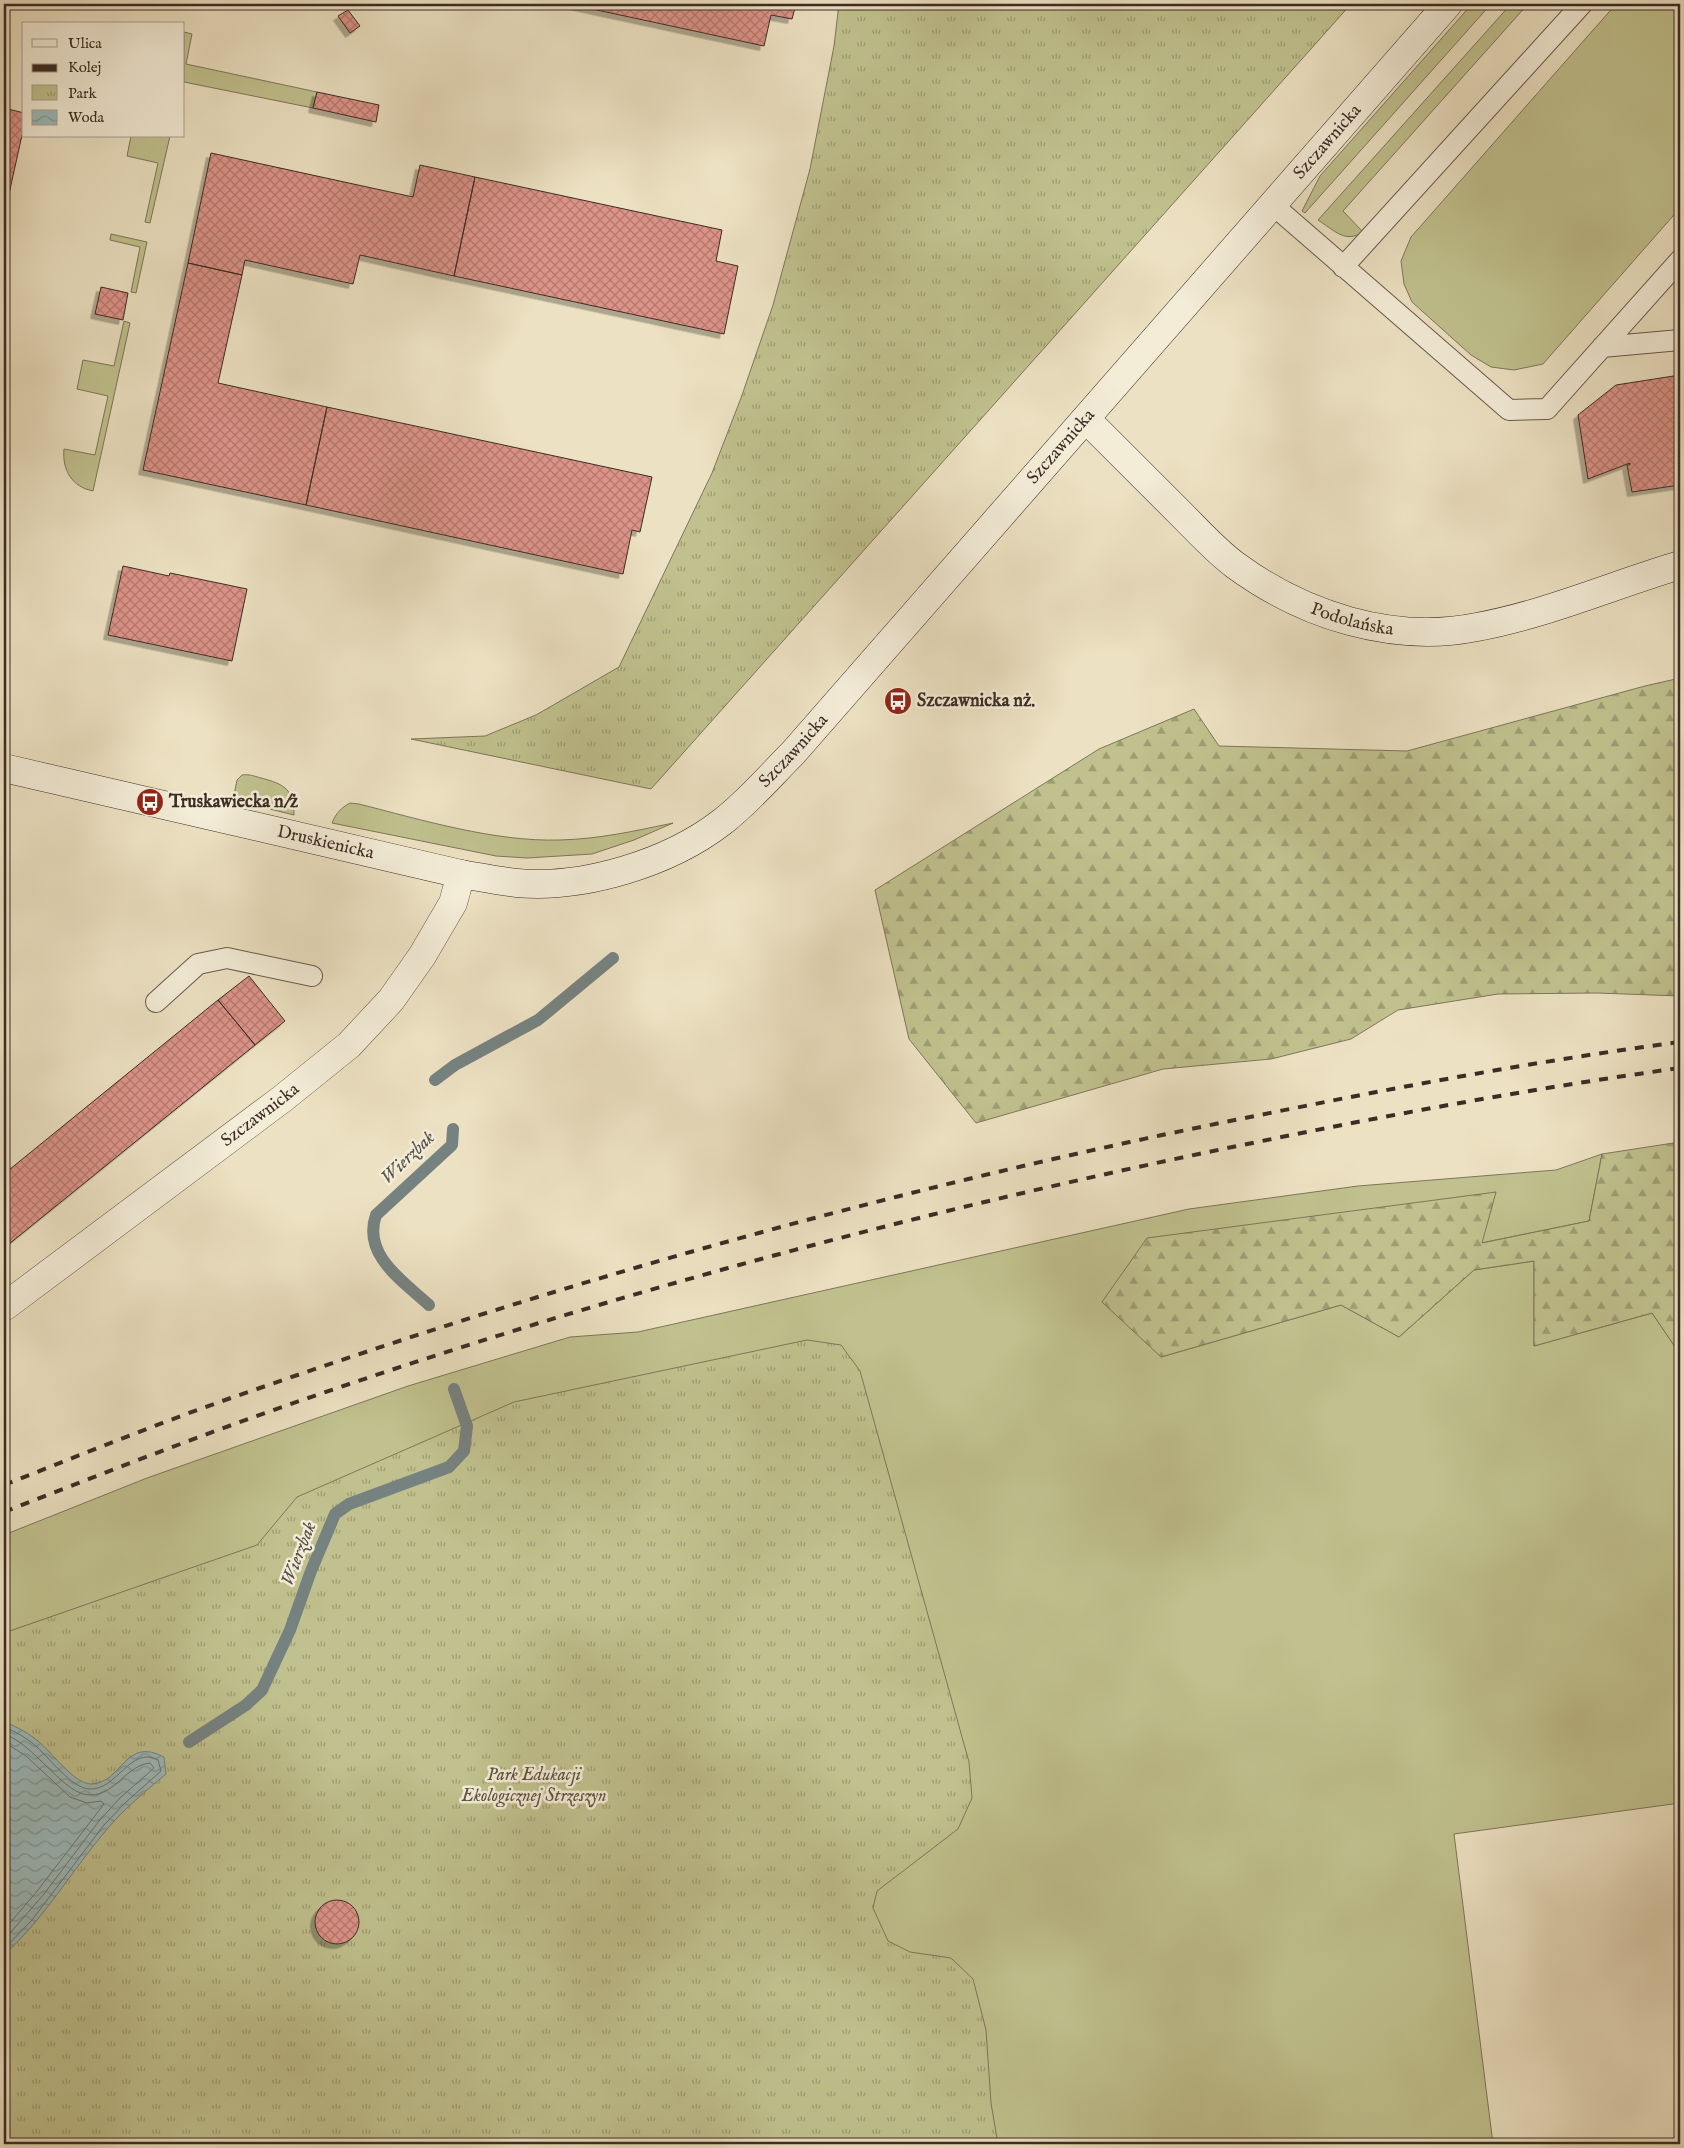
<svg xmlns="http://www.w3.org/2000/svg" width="1684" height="2148" viewBox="0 0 1684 2148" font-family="'IM FELL English',serif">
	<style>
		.grass { fill: #c0c18e; stroke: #7e765a }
		.forest { fill: url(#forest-firs); stroke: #7e765a }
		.park { fill: url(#park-tufts); stroke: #7e765a }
		.water { fill: url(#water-waves); stroke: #768280 }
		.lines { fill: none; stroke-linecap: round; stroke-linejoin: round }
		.shore { stroke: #6c7470; stroke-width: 1 }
		.stream { stroke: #768280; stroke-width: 12 }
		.building { fill: url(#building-cross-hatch); stroke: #3c2c25; filter: url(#shadow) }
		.lane-casing { stroke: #68594c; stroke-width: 22 }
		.street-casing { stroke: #68594c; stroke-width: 29 }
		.secondary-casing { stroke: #3c2c25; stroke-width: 29 }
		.lane { stroke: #f3ecd7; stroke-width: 20 }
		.street { stroke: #f3ecd7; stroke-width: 28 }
		.secondary { stroke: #f3ecd7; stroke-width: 28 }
		.rail { stroke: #3c2c25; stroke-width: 4; stroke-dasharray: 9 9; stroke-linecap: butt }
		.labels { text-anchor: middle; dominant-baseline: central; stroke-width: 5; stroke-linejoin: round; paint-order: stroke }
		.street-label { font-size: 18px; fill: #3c2c25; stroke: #f3ecd7 }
		.poi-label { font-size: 18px; font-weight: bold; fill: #3c2c25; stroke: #f3ecd7; text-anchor: start }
		.park-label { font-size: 18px; font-style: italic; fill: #5d513f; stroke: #f3ecd7 }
		.water-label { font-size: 19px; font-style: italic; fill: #54504b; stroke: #f3ecd7 }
	</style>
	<defs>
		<pattern id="forest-firs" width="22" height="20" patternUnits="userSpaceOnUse" patternTransform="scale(1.25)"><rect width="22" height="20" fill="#c0c18e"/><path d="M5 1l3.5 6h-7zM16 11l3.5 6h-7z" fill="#9d9d74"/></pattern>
		<pattern id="park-tufts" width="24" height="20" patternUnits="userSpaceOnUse" patternTransform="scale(1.25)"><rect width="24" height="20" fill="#c0c18e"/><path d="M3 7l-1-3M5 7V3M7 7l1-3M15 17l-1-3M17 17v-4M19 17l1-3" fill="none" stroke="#9d9d74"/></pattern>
		<pattern id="water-waves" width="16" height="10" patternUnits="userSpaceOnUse" patternTransform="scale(1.25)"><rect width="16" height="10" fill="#9cbbbc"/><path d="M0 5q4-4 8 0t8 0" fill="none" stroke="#809899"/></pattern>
		<pattern id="building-cross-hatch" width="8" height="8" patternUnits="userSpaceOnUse" patternTransform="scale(1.25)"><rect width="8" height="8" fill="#dc9388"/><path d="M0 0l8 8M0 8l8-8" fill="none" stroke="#b4786f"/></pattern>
		<filter id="shadow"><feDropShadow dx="-4.5" dy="4.5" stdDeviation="0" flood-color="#0004"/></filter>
	</defs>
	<rect width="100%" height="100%" fill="#ece1c2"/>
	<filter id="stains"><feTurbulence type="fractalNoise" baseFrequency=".004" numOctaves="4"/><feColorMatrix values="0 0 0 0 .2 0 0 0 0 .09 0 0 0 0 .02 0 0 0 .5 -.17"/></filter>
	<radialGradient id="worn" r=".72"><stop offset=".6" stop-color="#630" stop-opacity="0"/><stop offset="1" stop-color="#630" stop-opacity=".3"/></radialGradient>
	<!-- grass -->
	<path class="grass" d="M 1472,4 L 1491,4 L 1305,213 L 1302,211 L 1320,176 Z
		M 1511,4 L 1528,4 L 1343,211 L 1363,232 C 1345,244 1334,230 1318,220 Z
		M 1616,4 L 1680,4 L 1680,208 L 1543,364 L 1514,370 L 1491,367 L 1471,355 L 1412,302 L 1404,284 L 1401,261 L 1411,237 Z
		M 184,32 L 192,34 L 186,64 L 317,92 L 313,108 L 184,82 Z
		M 131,136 L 170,136 L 150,223 L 145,222 L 158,163 L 127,156 Z
		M 111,234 L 147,242 L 136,293 L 131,292 L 140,247 L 110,240 Z
		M 124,321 L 130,323 L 93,491 C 72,487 62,470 64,449 L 95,455 L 108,396 L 77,389 L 83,360 L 114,366 Z
		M 242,775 C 249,774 254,776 261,778 C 284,784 294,789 294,815 L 233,800 L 237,780 Z
		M 350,803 L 359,804 C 422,820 495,842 560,840 C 599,839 635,831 673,823 L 634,840 L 592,854 L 527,858 L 496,856 L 332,823 C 336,813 341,808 350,803 Z
		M 1602,1154 L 1589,1221 L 1481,1243 L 1495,1192 L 1161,1357 L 1341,1305 L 1399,1337 L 1474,1270 L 1534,1261 L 1534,1346 L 1652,1313 L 1680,1354 L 1680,1803 L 1454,1834 L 1493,2144 L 875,2144 L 4,2006 L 4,1535 L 147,1478 L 408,1386 L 570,1337 L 638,1332 L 1189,1209 L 1358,1186 L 1556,1170 Z"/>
	<!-- forest -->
	<path class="forest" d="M 1680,678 L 1680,996 L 1597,993 L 1498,994 L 1398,1010 L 1351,1039 L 1271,1059 L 1163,1069 L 976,1123 L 909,1039 L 875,890 L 1099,749 L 1194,709 L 1219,746 L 1407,751 L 1645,686 Z
		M 1680,1142 L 1680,1354 L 1652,1313 L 1534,1346 L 1534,1261 L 1474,1270 L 1399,1337 L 1341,1305 L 1161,1357 L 1102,1302 L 1147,1238 L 1496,1192 L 1482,1243 L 1589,1221 L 1602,1154 Z"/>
	<!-- park -->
	<path class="park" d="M 839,4 L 1351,4 L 651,789 L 411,739 L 485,736 L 536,715 L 619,667 L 712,473 L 741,398 L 773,305 L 810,169 L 834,46 Z
		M 807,1340 L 841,1345 L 860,1371 L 969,1762 L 972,1798 L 958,1829 L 877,1891 L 873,1908 L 888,1941 L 910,1952 L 951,1958 L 973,1979 L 986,2030 L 991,2103 L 998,2144 L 4,2144 L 4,1633 L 257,1545 L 297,1497 L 514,1402 Z"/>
	<!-- water -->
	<path class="water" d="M 4,1722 C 16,1726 28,1733 38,1741 C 51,1751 74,1784 91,1784 C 123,1783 124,1736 164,1757 L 166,1774 C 146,1791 125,1808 108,1828 C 72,1870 45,1918 4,1955 Z"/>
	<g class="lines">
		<!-- shore -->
		<path class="shore" d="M 4,1727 C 15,1731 28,1739 37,1747 C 49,1758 72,1788 89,1789 C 117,1791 130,1745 158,1760 L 161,1771 L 125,1803 L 104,1825 L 32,1920 L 4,1949
			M 4,1734 C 34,1743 65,1797 91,1795 C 116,1794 127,1765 150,1763 L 154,1768 L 120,1798 L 99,1821 L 44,1894 L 4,1940
			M 4,1742 L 26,1756 L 70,1797 L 87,1803 L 101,1801 L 104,1804 L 38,1890 L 4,1930"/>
		<!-- stream -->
		<path class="stream" d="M 435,1080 L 455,1065 L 538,1020 L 613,958
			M 429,1305 C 403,1281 362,1255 376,1215 L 452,1145 L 453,1129
			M 189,1742 L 246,1705 L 262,1690 L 290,1630 L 311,1571 L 335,1514 L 349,1504 L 449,1467 L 464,1451 L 467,1426 L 454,1389"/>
	</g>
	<!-- building -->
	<path class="building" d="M 569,4 L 796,4 L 792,19 L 771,15 L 764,46 Z
		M 348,10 L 360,26 L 350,33 L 338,16 Z
		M 317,92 L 379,105 L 376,122 L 313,108 Z
		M 4,108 L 24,113 L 24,126 L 5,212 Z
		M 211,153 L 413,197 L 420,165 L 475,177 L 454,276 L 360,255 L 353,284 L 245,260 L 242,275 L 188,263 Z
		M 475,177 L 722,230 L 716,261 L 738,266 L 724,334 L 454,276 Z
		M 188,263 L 242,275 L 218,383 L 327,407 L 306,505 L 143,470 Z
		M 101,287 L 128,293 L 123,320 L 95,314 Z
		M 1680,375 L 1680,485 L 1632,492 L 1627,465 L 1630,465 L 1630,463 L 1588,479 L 1578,415 L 1616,385 Z
		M 327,407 L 652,477 L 640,532 L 632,530 L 623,574 L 306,505 Z
		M 123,566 L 169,576 L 170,573 L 247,589 L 232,661 L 108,635 Z
		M 249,976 L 285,1021 L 255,1045 L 218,1000 Z
		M 218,1000 L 255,1045 L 9,1244 L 4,1238 L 4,1174 Z
		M315 1922a22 22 0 1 1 44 0a22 22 0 1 1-44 0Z"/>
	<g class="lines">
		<!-- lane casing -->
		<g class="lane-casing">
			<path id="lane" d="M 1273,205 L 1509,410 L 1547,409 L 1680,260
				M 1343,267 L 1582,4
				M 1602,347 L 1680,340
				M 156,1002 L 198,964 L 227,958 L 312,976"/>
		</g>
		<!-- street casing -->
		<g class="street-casing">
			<g id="street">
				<path id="s1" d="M 4,1307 L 282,1099 L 349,1045 L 391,1000 L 422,956 L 453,903 L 461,874"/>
			</g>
		</g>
		<!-- secondary casing -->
		<g class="secondary-casing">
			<g id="secondary">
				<path id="s2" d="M 1086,419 C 1118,451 1150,483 1182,515 C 1199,532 1216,551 1235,565 C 1303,615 1392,644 1477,627 C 1547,614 1613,585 1680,565"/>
				<path id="s3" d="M 4,768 L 461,874 C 479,877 498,881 517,883 C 584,889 669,863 722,822 C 748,802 770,776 793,753 L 1448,4"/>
			</g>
		</g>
		<!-- lane -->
		<use href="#lane" class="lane"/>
		<!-- street -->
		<use href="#street" class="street"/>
		<!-- secondary -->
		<use href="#secondary" class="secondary"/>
		<!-- rail -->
		<path class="rail" d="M 4,1485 C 88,1452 171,1418 257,1389 C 581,1276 913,1184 1250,1117 C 1393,1088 1536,1061 1680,1042
			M 4,1512 C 91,1478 178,1444 265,1413 C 592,1298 928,1208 1267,1140 C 1404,1112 1542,1087 1680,1068"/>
	</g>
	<!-- icons -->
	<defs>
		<g id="bus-disc" transform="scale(1.4375)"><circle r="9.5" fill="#8f2418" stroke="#f3ecd7"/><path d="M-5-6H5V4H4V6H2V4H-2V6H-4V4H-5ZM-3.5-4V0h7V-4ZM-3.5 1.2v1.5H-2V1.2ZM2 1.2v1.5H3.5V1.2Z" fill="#fff"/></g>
	</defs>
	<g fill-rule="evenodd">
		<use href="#bus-disc" x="898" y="701"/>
		<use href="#bus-disc" x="150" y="802"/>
	</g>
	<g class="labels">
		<!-- street labels -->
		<g class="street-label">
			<text stroke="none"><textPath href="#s3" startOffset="1655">Szczawnicka</textPath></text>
			<text stroke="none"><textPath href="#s3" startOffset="1250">Szczawnicka</textPath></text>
			<text stroke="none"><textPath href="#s2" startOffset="339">Podolańska</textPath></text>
			<text stroke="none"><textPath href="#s3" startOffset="845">Szczawnicka</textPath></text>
			<text stroke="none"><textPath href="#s3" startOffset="330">Druskienicka</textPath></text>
			<text stroke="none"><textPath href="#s1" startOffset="320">Szczawnicka</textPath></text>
		</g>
		<!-- poi labels -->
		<g class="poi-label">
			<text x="917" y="701">Szczawnicka nż.</text>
			<text x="169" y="802">Truskawiecka n/ż</text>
		</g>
		<!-- park labels -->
		<g class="park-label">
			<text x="534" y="1775">Park Edukacji<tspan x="534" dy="21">Ekologicznej Strzeszyn</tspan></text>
		</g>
		<!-- water labels -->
		<g class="water-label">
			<text transform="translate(408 1158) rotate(-44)">Wierzbak</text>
			<text transform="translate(299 1554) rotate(-69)">Wierzbak</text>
		</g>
	</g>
	<!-- margin -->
	<rect width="1684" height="2148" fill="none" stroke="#ece1c2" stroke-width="20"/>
	<rect x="5" y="5" width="1674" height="2138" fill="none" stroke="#3c2c25" stroke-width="2.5"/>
	<rect x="10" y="10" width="1664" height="2128" fill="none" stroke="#3c2c25"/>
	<!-- legend -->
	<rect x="22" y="22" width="162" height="115" fill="#f3ecd7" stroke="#aa9f90"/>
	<rect x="32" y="39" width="25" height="8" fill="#f3ecd7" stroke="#aa9f90"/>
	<text x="68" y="48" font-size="15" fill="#3c2c25">Ulica</text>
	<rect x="32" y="64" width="25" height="8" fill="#3c2c25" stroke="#aa9f90"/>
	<text x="68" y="72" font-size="15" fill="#3c2c25">Kolej</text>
	<rect x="32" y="85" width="25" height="15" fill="url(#park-tufts)" stroke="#aa9f90"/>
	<text x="68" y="98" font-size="15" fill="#3c2c25">Park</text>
	<rect x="32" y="110" width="25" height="15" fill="url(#water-waves)" stroke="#aa9f90"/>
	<text x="68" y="122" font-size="15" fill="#3c2c25">Woda</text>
	<rect width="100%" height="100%" filter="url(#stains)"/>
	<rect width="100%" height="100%" fill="url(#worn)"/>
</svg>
